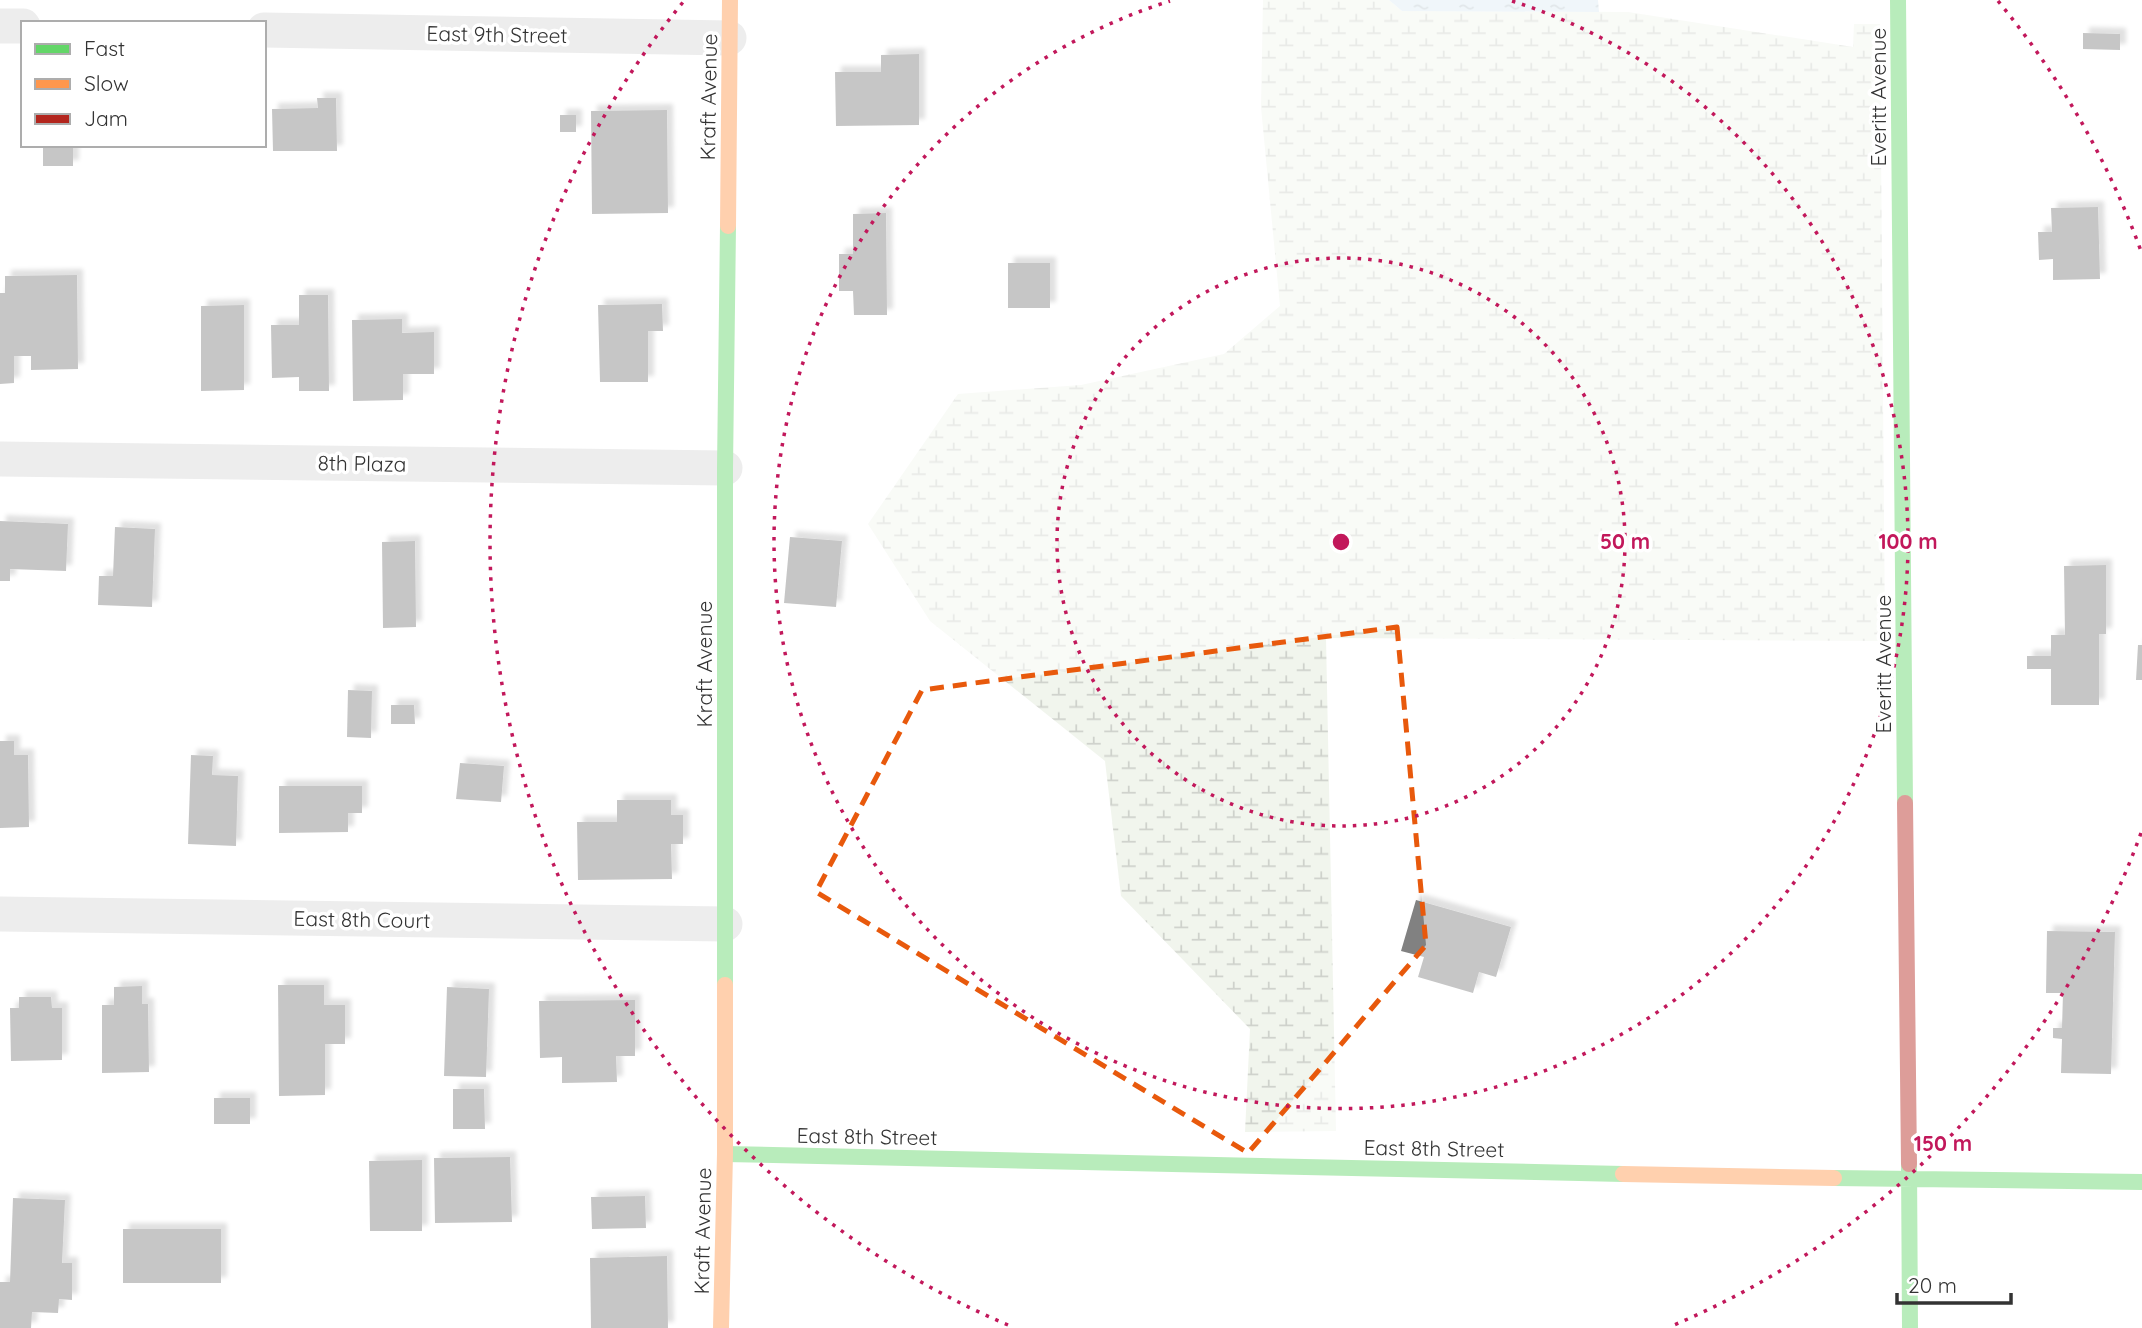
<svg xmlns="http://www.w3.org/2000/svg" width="2142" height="1328" viewBox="0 0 2142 1328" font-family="Quicksand,sans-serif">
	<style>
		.wetland { fill: url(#wetland-marsh) }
		.water { fill: url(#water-ripples) }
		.building { fill: #818181; filter: url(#shadow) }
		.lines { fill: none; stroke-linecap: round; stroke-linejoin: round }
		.street { stroke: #d7d7d7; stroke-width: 35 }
		.fast { stroke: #63d668; stroke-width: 16 }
		.slow { stroke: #ff974d; stroke-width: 16 }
		.jam { stroke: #b3261e; stroke-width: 16 }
		.marked { fill: none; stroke: #e8590c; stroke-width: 5; stroke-dasharray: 14 9; stroke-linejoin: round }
		.ring { fill: none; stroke: #c2185b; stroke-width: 3.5; stroke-dasharray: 3.5 7 }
		.labels { text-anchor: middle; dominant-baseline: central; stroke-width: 7; stroke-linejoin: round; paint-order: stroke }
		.street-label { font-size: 21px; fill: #333; stroke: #fff }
		.centre { fill: #c2185b; stroke: #fff; stroke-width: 3.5 }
		.ring-label { font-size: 21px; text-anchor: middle; font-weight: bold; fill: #c2185b; stroke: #fff; stroke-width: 7; stroke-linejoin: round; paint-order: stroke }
	</style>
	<defs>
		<pattern id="wetland-marsh" width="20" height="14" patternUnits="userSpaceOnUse" patternTransform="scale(1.75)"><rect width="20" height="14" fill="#f1f5ed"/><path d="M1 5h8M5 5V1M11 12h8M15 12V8" fill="none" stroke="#cfd2cc"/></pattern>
		<pattern id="water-ripples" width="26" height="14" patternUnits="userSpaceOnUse" patternTransform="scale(1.75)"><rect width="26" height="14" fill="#ddebf3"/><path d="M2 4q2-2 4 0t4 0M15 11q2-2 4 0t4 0" fill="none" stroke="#becad1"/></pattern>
		<filter id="shadow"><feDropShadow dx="6" dy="-6" stdDeviation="2" flood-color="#0004"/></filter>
	</defs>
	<rect width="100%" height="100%" fill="#fff"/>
	<!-- wetland -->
	<path class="wetland" d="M 1263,0 L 1389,0 L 1402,11 L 1628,12 L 1853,47 L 1854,24 L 1880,24 L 1885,641 L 1326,638 L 1336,1131 L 1245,1132 L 1250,1029 L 1121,896 L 1105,761 L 930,621 L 868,524 L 958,394 L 1081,385 L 1224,354 L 1280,306 L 1261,107 Z"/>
	<!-- water -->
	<path class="water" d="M 1389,0 L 1598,0 L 1599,12 L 1402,11 Z"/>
	<!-- building -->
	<path class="building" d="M 2083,33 L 2120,34 L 2120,50 L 2083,49 Z
		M 919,54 L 919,125 L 836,126 L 835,72 L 881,72 L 881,55 Z
		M 317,98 L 336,98 L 337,151 L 273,151 L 272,109 L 318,108 Z
		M 667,110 L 668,213 L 592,214 L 591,111 Z
		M 560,115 L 576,115 L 576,132 L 560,132 Z
		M 43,145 L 73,145 L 73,166 L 43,166 Z
		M 2098,207 L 2100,279 L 2053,280 L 2053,259 L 2039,260 L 2038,232 L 2052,232 L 2051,208 Z
		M 886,213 L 887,315 L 854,315 L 853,291 L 839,291 L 839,254 L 853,254 L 853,214 Z
		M 1008,263 L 1050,263 L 1050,308 L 1008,308 Z
		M 77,275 L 78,369 L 31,370 L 31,356 L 14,356 L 14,383 L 0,384 L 0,293 L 5,293 L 5,276 Z
		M 299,295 L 328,295 L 329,391 L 299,391 L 299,377 L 272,378 L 271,325 L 299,325 Z
		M 662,304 L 663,331 L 648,331 L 648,382 L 600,382 L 598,305 Z
		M 244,305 L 244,390 L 201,391 L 201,306 Z
		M 402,319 L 402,333 L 434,332 L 434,374 L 403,374 L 403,400 L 353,401 L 352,320 Z
		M 0,521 L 68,524 L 66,571 L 10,569 L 10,581 L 0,581 Z
		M 115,527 L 155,529 L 152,607 L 98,605 L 99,576 L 113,576 Z
		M 790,537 L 842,541 L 836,607 L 784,603 Z
		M 415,541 L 416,627 L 383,628 L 382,542 Z
		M 2106,565 L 2106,634 L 2099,634 L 2099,705 L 2051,705 L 2051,669 L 2027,669 L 2027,656 L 2051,656 L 2051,635 L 2065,635 L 2064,566 Z
		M 2138,645 L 2142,645 L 2142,680 L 2136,680 Z
		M 348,690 L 372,691 L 371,738 L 347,737 Z
		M 391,705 L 414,705 L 415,724 L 391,724 Z
		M 0,741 L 14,741 L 14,755 L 28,755 L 29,827 L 0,828 Z
		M 191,755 L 213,756 L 212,775 L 238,776 L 236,846 L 188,844 Z
		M 460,763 L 504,766 L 501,802 L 456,799 Z
		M 279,786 L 362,786 L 362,813 L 348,813 L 348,832 L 279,833 Z
		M 617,800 L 671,800 L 671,815 L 683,815 L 683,844 L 671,844 L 672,879 L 578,880 L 577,822 L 617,822 Z
		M 1416,900 L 1511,927 L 1496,977 L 1479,972 L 1473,993 L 1418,977 L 1424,957 L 1401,951 Z
		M 2047,931 L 2115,932 L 2111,1074 L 2061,1073 L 2062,1039 L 2053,1038 L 2053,1028 L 2062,1028 L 2063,993 L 2046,993 Z
		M 278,985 L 324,985 L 324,1005 L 345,1005 L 345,1044 L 325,1044 L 325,1095 L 279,1096 Z
		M 142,986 L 142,1004 L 148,1004 L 149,1072 L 102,1073 L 102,1005 L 114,1005 L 114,987 Z
		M 447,987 L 489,989 L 486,1077 L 444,1076 Z
		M 19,997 L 51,997 L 52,1008 L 62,1008 L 62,1060 L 11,1061 L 10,1008 L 19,1008 Z
		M 635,1000 L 635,1056 L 616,1056 L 617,1082 L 562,1083 L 562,1057 L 540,1058 L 539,1001 Z
		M 453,1089 L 484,1089 L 485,1129 L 453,1129 Z
		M 214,1098 L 250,1098 L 250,1124 L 214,1124 Z
		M 510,1157 L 512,1222 L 435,1223 L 434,1158 Z
		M 422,1160 L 422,1231 L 370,1231 L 369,1161 Z
		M 645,1196 L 646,1228 L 592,1229 L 591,1197 Z
		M 13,1198 L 65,1200 L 62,1263 L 72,1263 L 72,1300 L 59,1299 L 58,1313 L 32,1312 L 31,1328 L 0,1328 L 0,1282 L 10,1282 Z
		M 123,1229 L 221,1229 L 221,1283 L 123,1283 Z
		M 667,1256 L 668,1328 L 591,1328 L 590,1258 Z"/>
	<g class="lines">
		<!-- street -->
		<path class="street" d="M 0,26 L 23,26
			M 264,30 L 729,38
			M 0,459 L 725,468
			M 0,914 L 725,924"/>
		<!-- fast -->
		<path class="fast" d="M 1898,0 L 1905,803
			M 725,985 L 725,468 L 728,226
			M 725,1154 L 1623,1174
			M 1909,1164 L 1910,1328
			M 1834,1178 L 2142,1182"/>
		<!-- slow -->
		<path class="slow" d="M 728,226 L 730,0
			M 1623,1174 L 1834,1178
			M 721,1328 L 725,1154 L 725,985"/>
		<!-- jam -->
		<path class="jam" d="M 1905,803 L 1909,1164"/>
	</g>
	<!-- marked area -->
	<path d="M0 0H2142V1328H0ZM 1397,627 L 1426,945 L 1248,1153 L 816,892 L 922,690 Z" fill="#fff" fill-opacity=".55" fill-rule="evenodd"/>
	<path class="marked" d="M 1397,627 L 1426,945 L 1248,1153 L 816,892 L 922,690 Z"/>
	<!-- distance rings -->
	<g class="ring">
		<circle cx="1341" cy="542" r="284"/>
		<path d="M1512 1A567 567 0 1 1 1170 1"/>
		<path d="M2141 833A851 851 0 0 1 1674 1325M1008 1325A851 851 0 0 1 684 1M1998 1A851 851 0 0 1 2141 251"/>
	</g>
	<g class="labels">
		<!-- street labels -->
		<g class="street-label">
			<text transform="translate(497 34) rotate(1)">East 9th Street</text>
			<text transform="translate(708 97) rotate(-89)">Kraft Avenue</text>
			<text transform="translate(1878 97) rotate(-90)">Everitt Avenue</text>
			<text transform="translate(362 463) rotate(1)">8th Plaza</text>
			<text transform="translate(704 664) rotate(-90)">Kraft Avenue</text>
			<text transform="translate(1883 664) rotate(-90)">Everitt Avenue</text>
			<text transform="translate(362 919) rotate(1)">East 8th Court</text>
			<text transform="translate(867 1136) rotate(1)">East 8th Street</text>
			<text transform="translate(1434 1148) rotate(1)">East 8th Street</text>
			<text transform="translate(702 1231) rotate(-89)">Kraft Avenue</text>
		</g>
	</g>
	<circle cx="1341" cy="542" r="10" class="centre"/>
	<g class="ring-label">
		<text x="1625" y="549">50 m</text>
		<text x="1908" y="549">100 m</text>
		<text x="1943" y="1151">150 m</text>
	</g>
	<!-- legend -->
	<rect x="21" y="21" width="245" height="126" fill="#ffffff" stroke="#adadad" stroke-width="2"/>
	<rect x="35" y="44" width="35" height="10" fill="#63d668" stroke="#adadad" stroke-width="2"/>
	<text x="84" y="56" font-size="21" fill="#333333">Fast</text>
	<rect x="35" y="79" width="35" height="10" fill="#ff974d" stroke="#adadad" stroke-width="2"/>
	<text x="84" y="91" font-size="21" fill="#333333">Slow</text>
	<rect x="35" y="114" width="35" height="10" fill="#b3261e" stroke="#adadad" stroke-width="2"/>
	<text x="84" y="126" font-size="21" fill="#333333">Jam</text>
	<!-- scale -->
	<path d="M1897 1293v10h114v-10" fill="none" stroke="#333333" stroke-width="3.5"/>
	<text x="1908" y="1293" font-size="21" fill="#333333" stroke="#ffffff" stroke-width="5" paint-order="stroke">20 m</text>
</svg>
